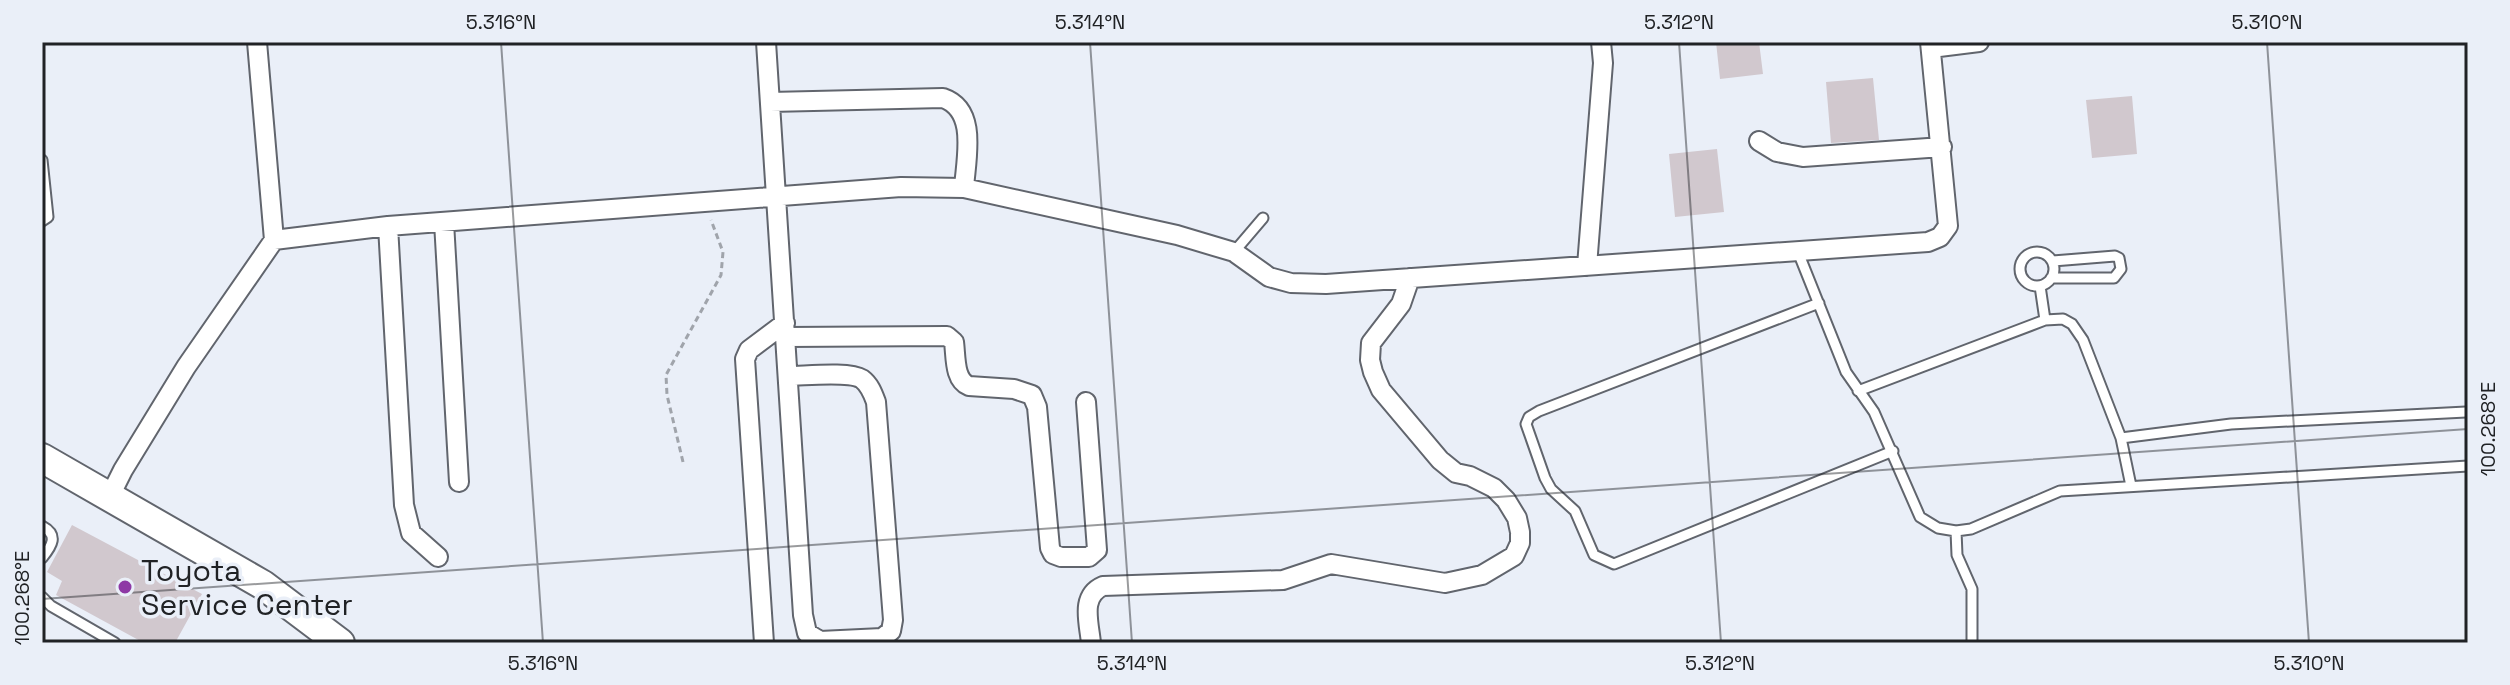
<svg xmlns="http://www.w3.org/2000/svg" width="2510" height="685" viewBox="0 0 2510 685" font-family="'Space Grotesk',sans-serif">
	<style>
		.building { fill: #d1c8ce }
		.lines { fill: none; stroke-linecap: round; stroke-linejoin: round }
		.lane-casing { stroke: #61656d; stroke-width: 13 }
		.street-casing { stroke: #61656d; stroke-width: 22 }
		.primary-casing { stroke: #61656d; stroke-width: 32 }
		.path { stroke: #a0a4ab; stroke-width: 3; stroke-dasharray: 6 4; stroke-linecap: butt }
		.lane { stroke: #fff; stroke-width: 9 }
		.street { stroke: #fff; stroke-width: 18 }
		.primary { stroke: #fff; stroke-width: 28 }
		.ticks { fill: none; stroke: #202225; stroke-width: 2; stroke-opacity: 0.45 }
		.poi-dot { fill: #8e38a5; stroke: #eaeff8; stroke-width: 3 }
		.labels { text-anchor: middle; dominant-baseline: central; stroke-width: 7; stroke-linejoin: round; paint-order: stroke }
		.poi-label { font-size: 30px; fill: #202225; stroke: #eaeff8; text-anchor: start }
		.neatline { fill: none; stroke: #202225; stroke-width: 3 }
		.ticks-label { font-size: 20px; text-anchor: middle; fill: #202225 }
	</style>
	<rect width="100%" height="100%" fill="#eaeff8"/>
	<!-- building -->
	<path class="building" d="M 1716,42 L 1759,42 L 1763,74 L 1720,79 Z
		M 1873,78 L 1879,140 L 1831,143 L 1826,82 Z
		M 2132,96 L 2137,154 L 2092,158 L 2086,100 Z
		M 1717,149 L 1724,212 L 1675,217 L 1669,154 Z
		M 72,525 L 202,594 L 175,643 L 144,643 L 56,595 L 62,581 L 47,572 Z"/>
	<g class="lines">
		<!-- lane casing -->
		<g class="lane-casing">
			<path id="lane" d="M 42,160 L 48,217 L 42,221
				M 1234,252 L 1263,218
				M 1798,252 L 1846,372 L 1874,412 L 1920,517 L 1938,528 L 1956,531 L 1971,529 L 2060,491 L 2468,466
				M2020 269a17 17 0 1 1 34 0a17 17 0 1 1-34 0Z
				M 2051,278 L 2114,278 L 2121,269 L 2119,258 L 2115,256 L 2053,261
				M 2040,286 L 2045,320
				M 1819,303 L 1539,411 L 1529,417 L 1526,424 L 1545,478 L 1551,489 L 1575,511 L 1594,555 L 1614,564 L 1893,451
				M 1858,391 L 2045,320 L 2063,319 L 2072,324 L 2083,340 L 2121,438 L 2131,486
				M 2121,438 L 2231,424 L 2466,412
				M 42,526 C 59,535 52,546 42,558
				M 1956,531 L 1957,555 L 1972,589 L 1972,643
				M 42,597 L 51,606 L 115,643"/>
		</g>
		<!-- street casing -->
		<g class="street-casing">
			<path id="street" d="M 766,42 L 803,615 L 807,633 L 820,641 L 882,638 L 891,631 L 893,620 L 876,402 C 873,394 870,385 862,379 C 849,371 805,376 788,376
				M 1931,48 L 1979,42
				M 770,102 L 943,98 C 978,110 966,158 964,188
				M 1759,141 L 1777,152 L 1803,157 L 1942,147
				M 444,222 L 459,482
				M 388,226 L 404,505 L 411,533 L 438,557
				M 274,240 L 388,226 L 901,187 L 964,188 L 1177,235 L 1234,252 L 1269,277 L 1291,283 L 1326,284 L 1928,242 L 1940,237 L 1948,226 L 1930,42
				M 1587,266 L 1603,63 L 1601,42
				M 786,337 L 947,336 L 954,342 C 956,357 954,380 969,386 L 1014,389 L 1032,395 L 1037,407 L 1050,548 L 1053,554 L 1061,557 L 1089,557 L 1097,550 L 1086,402
				M 110,496 L 123,470 L 186,367 L 274,240 L 257,42
				M 764,643 L 745,359 L 749,350 L 785,323
				M 1091,643 C 1089,622 1080,596 1103,586 L 1283,580 L 1331,564 L 1445,583 L 1482,575 L 1514,556 L 1520,543 L 1520,532 L 1517,518 L 1506,500 L 1494,488 L 1470,476 L 1456,473 L 1440,460 L 1381,390 L 1373,372 L 1370,360 L 1371,343 L 1401,304 L 1410,278"/>
		</g>
		<!-- primary casing -->
		<g class="primary-casing">
			<path id="primary" d="M 42,458 L 263,585 L 340,643"/>
		</g>
		<!-- path -->
		<path class="path" d="M 683,462 L 667,395 L 666,375 L 721,275 L 723,252 L 711,220"/>
		<!-- lane -->
		<use href="#lane" class="lane"/>
		<!-- street -->
		<use href="#street" class="street"/>
		<!-- primary -->
		<use href="#primary" class="primary"/>
	</g>
	<!-- ticks -->
	<path class="ticks" d="M 501,42 L 543,643M 1090,42 L 1132,643M 1679,42 L 1721,643M 2267,42 L 2309,643M 42,599 L 2468,429"/>
	<!-- markers -->
	<circle class="poi-dot" cx="125" cy="587" r="8"/>
	<g class="labels">
		<!-- poi labels -->
		<g class="poi-label">
			<text x="141" y="570">Toyota<tspan x="141" dy="34">Service Center</tspan></text>
		</g>
	</g>
	<!-- border -->
	<rect width="2510" height="685" fill="none" stroke="#eaeff8" stroke-width="88"/>
	<rect x="44" y="44" width="2422" height="597" class="neatline"/>
	<g class="ticks-label">
		<text x="501" y="29">5.316°N</text>
		<text x="1090" y="29">5.314°N</text>
		<text x="1679" y="29">5.312°N</text>
		<text x="2267" y="29">5.310°N</text>
		<text transform="translate(2488 429) rotate(-90)" y="7">100.268°E</text>
		<text transform="translate(22 598) rotate(-90)" y="7">100.268°E</text>
		<text x="543" y="670">5.316°N</text>
		<text x="1132" y="670">5.314°N</text>
		<text x="1720" y="670">5.312°N</text>
		<text x="2309" y="670">5.310°N</text>
	</g>
</svg>
